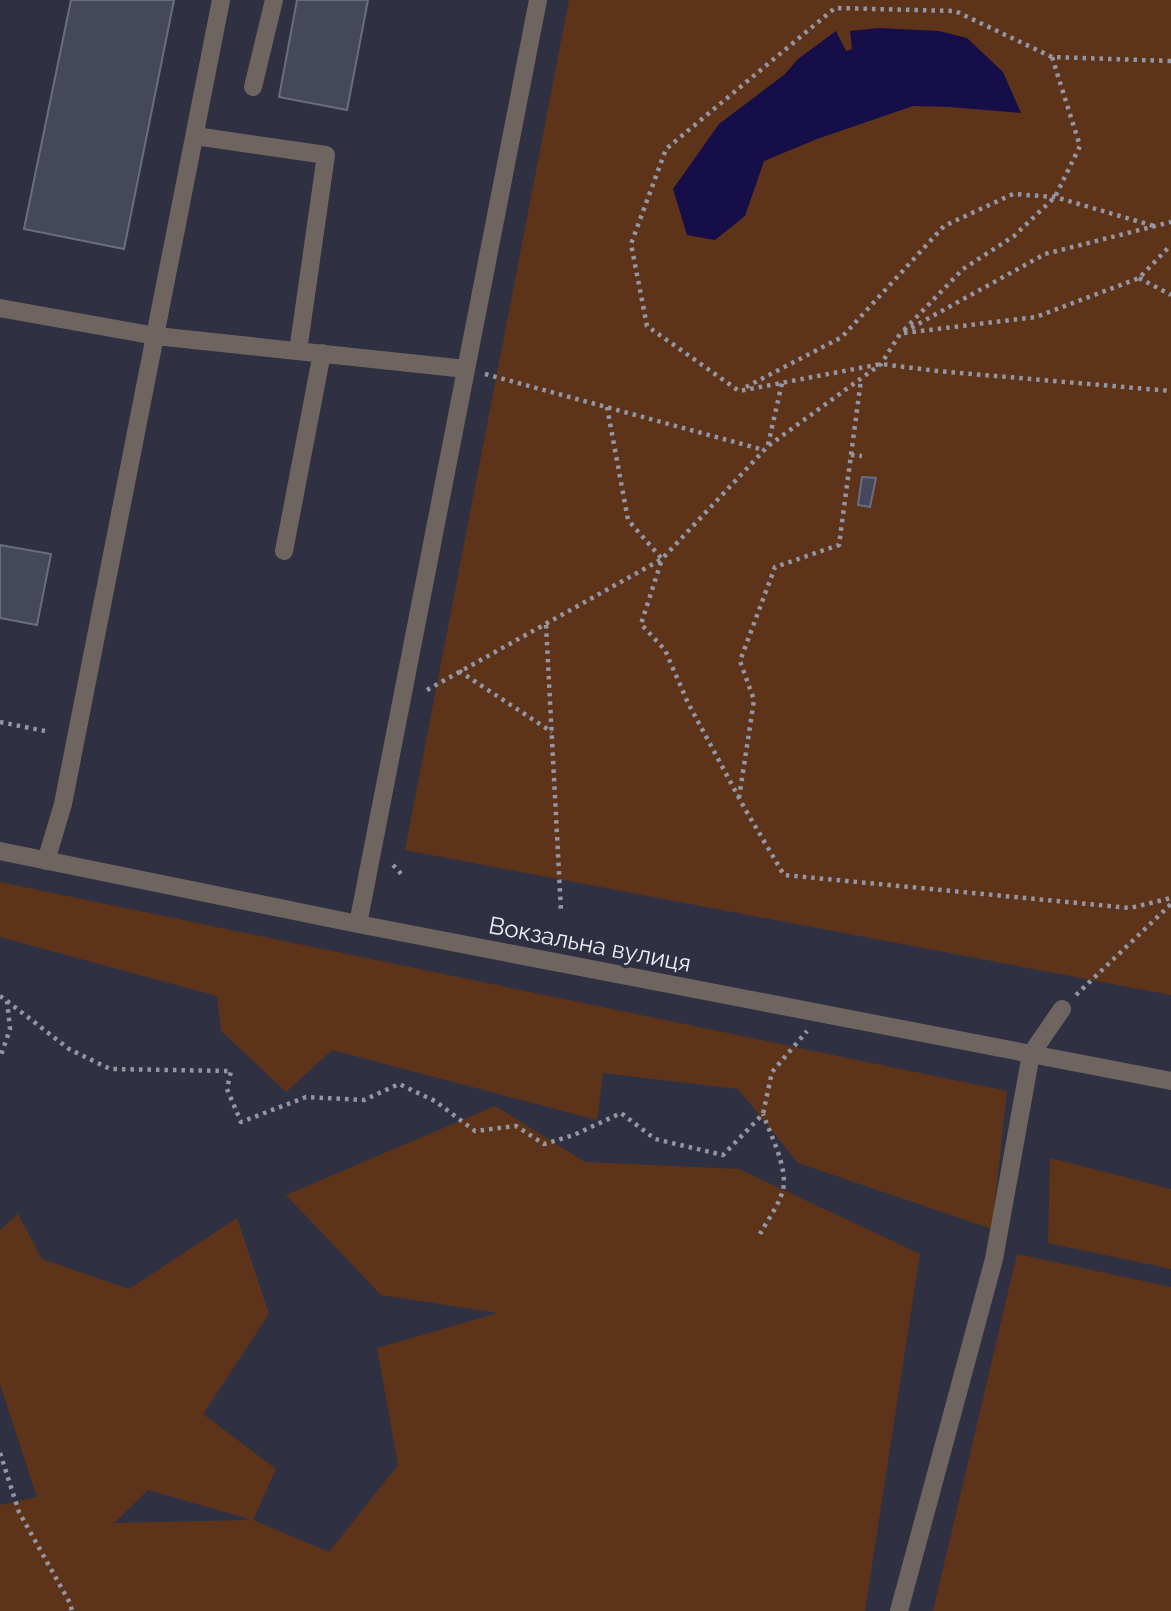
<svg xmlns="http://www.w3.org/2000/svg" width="1171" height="1611" viewBox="0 0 1171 1611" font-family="Raleway,sans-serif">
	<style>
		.green { fill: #5d341a; fill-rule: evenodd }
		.water { fill: #150e49 }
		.building { fill: #45475a; stroke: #6a6d81; stroke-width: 2 }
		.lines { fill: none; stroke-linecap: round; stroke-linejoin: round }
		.path { stroke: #9496a4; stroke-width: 4.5; stroke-dasharray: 3.5 5; stroke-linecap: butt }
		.minor { stroke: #6f6560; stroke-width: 18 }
		.labels { text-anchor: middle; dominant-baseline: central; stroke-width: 7; stroke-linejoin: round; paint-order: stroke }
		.street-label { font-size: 24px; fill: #ebedf8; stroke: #2f3142 }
	</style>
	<rect width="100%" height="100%" fill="#2f3142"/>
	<!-- green -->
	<path class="green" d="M 569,0 L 1171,0 L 1171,995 L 405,850 Z
		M 0,882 L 1007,1091 L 992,1229 L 798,1163 L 738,1089 L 603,1073 L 597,1120 L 332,1050 L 286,1092 L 221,1031 L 217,996 L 0,937 Z
		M 495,1106 L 585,1162 L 739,1169 L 920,1254 L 865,1611 L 0,1611 L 0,1505 L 37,1497 L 0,1384 L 0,1230 L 18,1214 L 42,1259 L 129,1289 L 237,1218 L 269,1314 L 203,1414 L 276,1469 L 253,1520 L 329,1552 L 398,1465 L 377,1348 L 498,1313 L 381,1295 L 286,1195 ZM 148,1490 L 249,1519 L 249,1520 L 114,1523 Z
		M 1050,1158 L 1171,1189 L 1171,1269 L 1048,1243 Z
		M 1017,1254 L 1171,1287 L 1171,1611 L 933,1611 Z"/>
	<!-- water -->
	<path class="water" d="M 879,28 L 939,31 L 967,38 L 1003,72 L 1021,113 L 950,107 L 913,106 L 817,139 L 764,161 L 745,216 L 715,240 L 687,235 L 673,189 L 719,124 L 785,74 L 798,59 L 836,31 L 846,51 L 852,49 L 850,31 Z"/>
	<!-- building -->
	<path class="building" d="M 71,0 L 174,0 L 124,249 L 24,229 Z
		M 297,0 L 368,0 L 347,110 L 279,97 Z
		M 862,477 L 876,478 L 870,507 L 858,505 Z
		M 0,545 L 51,554 L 37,625 L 0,618 Z"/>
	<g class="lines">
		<!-- path -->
		<path class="path" d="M 1171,61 L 1052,57 L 955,11 L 835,8 L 666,149 L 631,244 L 647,326 L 739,391 L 881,364 L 937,371 L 1171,391
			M 1139,278 L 1171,295
			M 904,330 L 963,269 L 1014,236 L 1055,197 L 1080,146 L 1052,57
			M 904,333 L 1036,317 L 1139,278 L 1171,245
			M 485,374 L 764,450
			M 746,387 L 842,337 L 944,226 L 1013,194 L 1055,197 L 1154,226
			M 607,407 L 628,520 L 662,559 L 641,624 L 665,650 L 688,703 L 745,809 L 784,875 L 1130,908 L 1171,898
			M 768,445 L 782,383
			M 851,455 L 862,456
			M 546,625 L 561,911
			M 459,671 L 552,732
			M 427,690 L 662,559 L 768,446 L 881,364 L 900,334 L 1045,254 L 1171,222
			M 0,722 L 45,731
			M 739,798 L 754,700 L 740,661 L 775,567 L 839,545 L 861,380
			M 393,865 L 404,877
			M 1076,995 L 1171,904
			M 0,996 L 7,1001 L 10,1029 L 0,1058
			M 7,1001 L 69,1049 L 110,1069 L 231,1071 L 227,1089 L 241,1122 L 306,1097 L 364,1100 L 399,1084 L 435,1101 L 475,1131 L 516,1126 L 544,1144 L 574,1135 L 621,1113 L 655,1139 L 723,1155 L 763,1114 L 772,1072 L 807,1031
			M 760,1234 C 768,1219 783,1200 784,1183 C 784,1160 771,1136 763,1114
			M 0,1453 L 19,1512 L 70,1603 L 72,1611"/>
		<!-- minor -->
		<path class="minor" d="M 253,87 L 274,0
			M 195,136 L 326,155 L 298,351
			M 0,308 L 156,336 L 466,369
			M 284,551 L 322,353
			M 0,851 L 358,924 L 1171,1081
			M 46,861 L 63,804 L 221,0
			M 358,924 L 538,0
			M 899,1611 L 994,1259 L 1031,1054 L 1062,1009"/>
	</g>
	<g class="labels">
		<!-- street labels -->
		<g class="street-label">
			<text transform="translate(590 944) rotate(11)">Вокзальна вулиця</text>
		</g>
	</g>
</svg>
